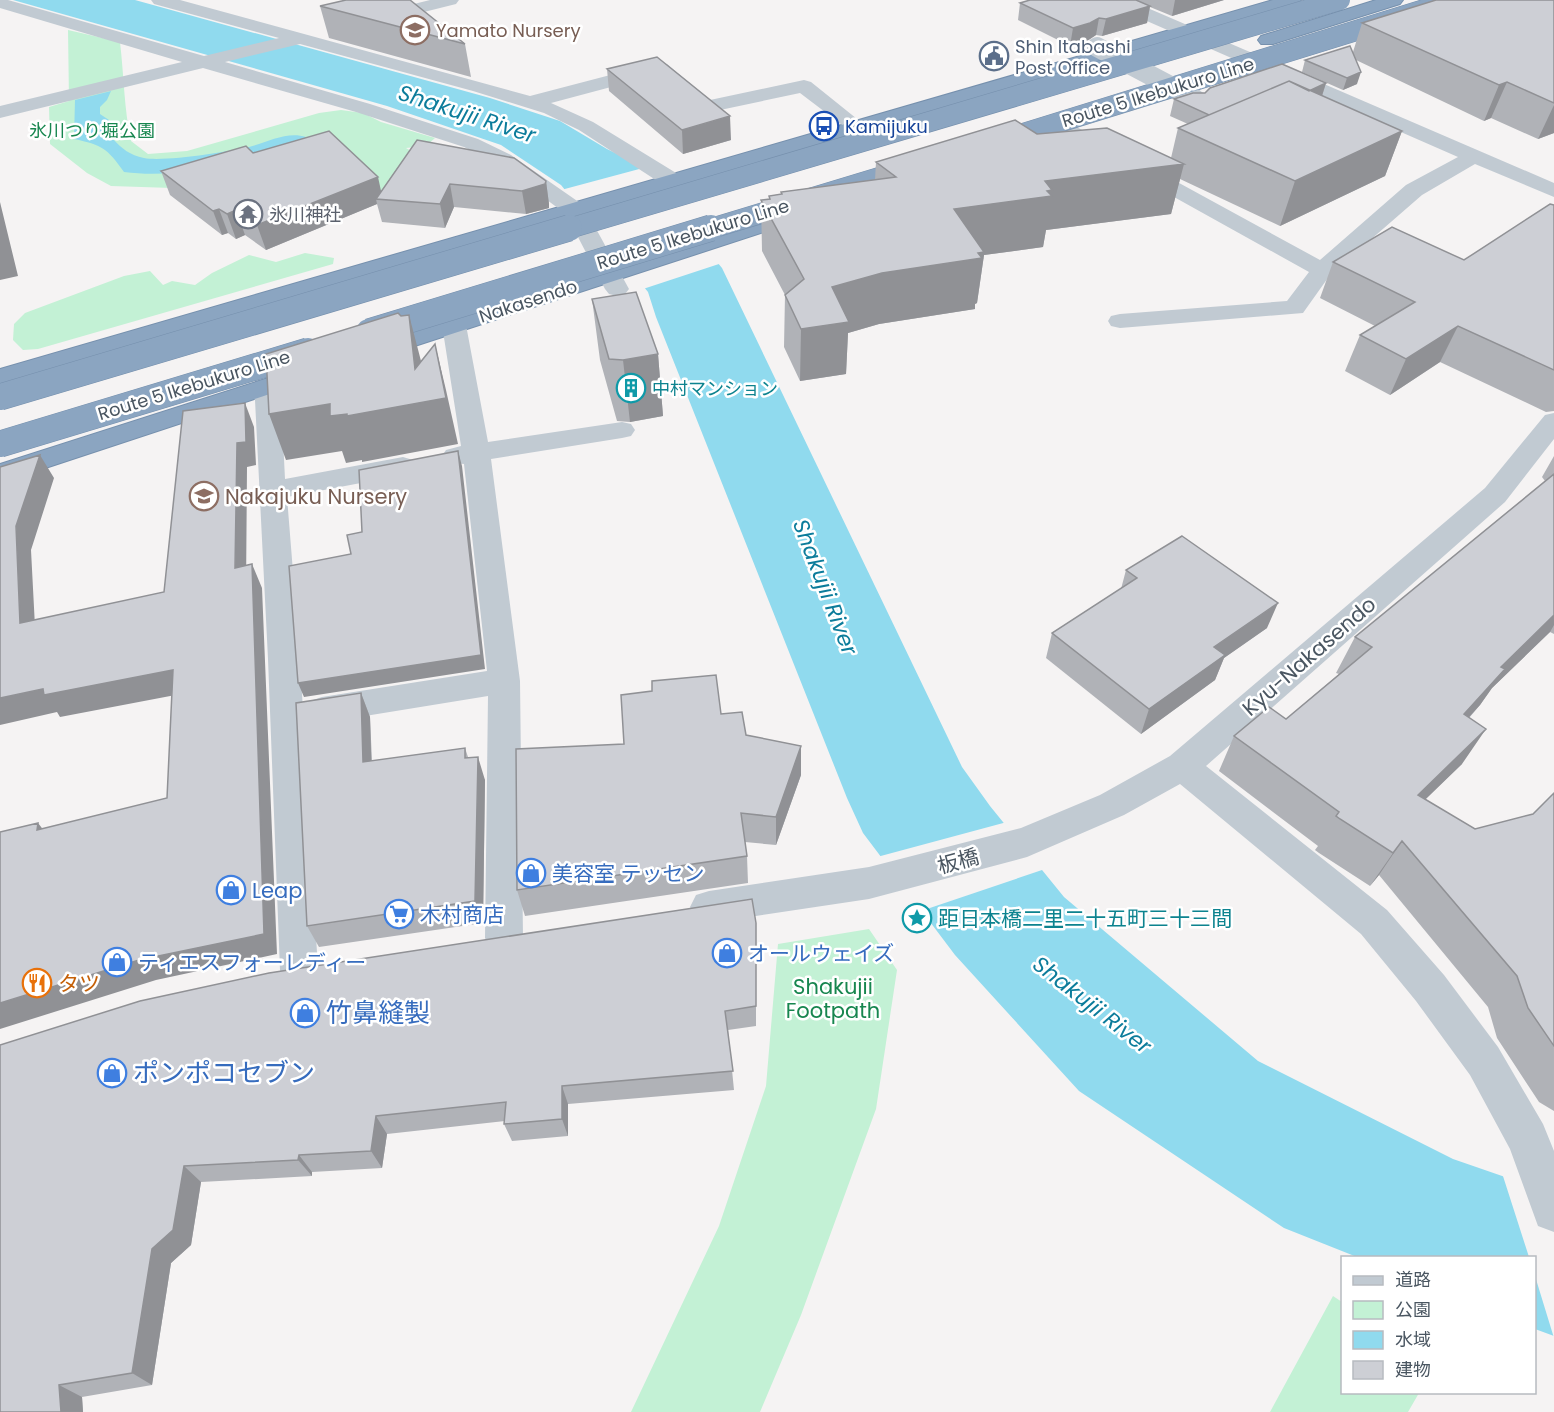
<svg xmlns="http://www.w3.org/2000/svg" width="1554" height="1412" viewBox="0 0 1554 1412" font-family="Poppins,'Noto Sans JP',sans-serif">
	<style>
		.green { fill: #c3f1d5 }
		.water { fill: #90daee }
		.pier { fill: #f5f3f3 }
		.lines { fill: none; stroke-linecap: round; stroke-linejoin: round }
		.highway-casing { stroke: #7690ad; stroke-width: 2 }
		.minor { fill: #c1cad2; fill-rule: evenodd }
		.highway { fill: #8ba5c1; fill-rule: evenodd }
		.highway-bridge-far1-casing { stroke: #7690ad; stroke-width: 21; stroke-linecap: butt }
		.highway-bridge-casing { stroke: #7690ad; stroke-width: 27; stroke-linecap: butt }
		.minor-bridge { stroke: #c1cad2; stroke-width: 20 }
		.highway-bridge-far1 { stroke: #8ba5c1; stroke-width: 20 }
		.highway-bridge { stroke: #8ba5c1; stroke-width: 26 }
		.wall { fill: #b0b2b7 }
		.shaded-wall { fill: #909195 }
		.building { fill: #cdcfd5; stroke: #909195; stroke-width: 1.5 }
		.labels { text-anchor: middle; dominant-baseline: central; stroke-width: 5; stroke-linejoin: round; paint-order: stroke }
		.far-education-label { font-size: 18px; fill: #785e54; stroke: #fff; text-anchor: start }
		.far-service-label { font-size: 18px; fill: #4e5e75; stroke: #fff; text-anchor: start }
		.far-street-label { font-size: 18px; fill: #4a5661; stroke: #fff }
		.far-transit-label { font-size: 18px; fill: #164399; stroke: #fff; text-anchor: start }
		.far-park-label { font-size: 18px; fill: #17864f; stroke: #fff }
		.far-worship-label { font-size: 18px; fill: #5b616d; stroke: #fff; text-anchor: start }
		.far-culture-label { font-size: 18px; fill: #0d838f; stroke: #fff; text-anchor: start }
		.education-label { font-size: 21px; fill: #785e54; stroke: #fff; text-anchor: start }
		.street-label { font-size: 21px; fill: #4a5661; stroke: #fff }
		.shop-label { font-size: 21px; fill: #366cbe; stroke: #fff; text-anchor: start }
		.culture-label { font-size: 21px; fill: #0d838f; stroke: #fff; text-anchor: start }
		.food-label { font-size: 21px; fill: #c56008; stroke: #fff; text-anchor: start }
		.park-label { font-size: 21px; fill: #17864f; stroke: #fff }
		.water-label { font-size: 22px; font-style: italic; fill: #0c7c9b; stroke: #fff }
		.near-shop-label { font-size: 26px; fill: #366cbe; stroke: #fff; text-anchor: start }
	</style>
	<rect width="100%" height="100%" fill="#f5f3f3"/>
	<!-- green -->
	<path class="green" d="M 68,30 L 120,42 C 124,76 124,109 131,141 L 148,154 L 187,151 L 319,113 L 341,110 L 363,113 L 381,122 L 435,138 L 426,146 L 406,148 L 413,152 L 382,195 L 111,186 L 87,173 L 50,144 L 49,107 L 69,101 Z
		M 305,253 L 334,258 L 333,264 L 38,349 L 23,350 L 13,340 L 14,324 L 25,313 L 124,276 L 150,271 L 163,285 L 172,281 L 195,285 L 212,273 L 249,255 L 276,262 Z
		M 869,929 L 897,970 L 876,1109 L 801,1315 L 760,1412 L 631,1412 L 719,1226 L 766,1086 L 778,944 Z
		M 1333,1296 L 1342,1302 L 1342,1392 L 1419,1393 L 1408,1412 L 1270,1412 Z"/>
	<!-- water -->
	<path class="water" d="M 13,0 L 135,0 L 490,98 L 560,121 L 607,149 L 634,162 L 722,268 L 962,767 L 990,806 L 1064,897 L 1258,1061 L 1453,1159 L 1554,1194 L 1554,1336 L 1535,1329 L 1534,1258 L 1357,1257 L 1284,1228 L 1079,1091 L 955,955 L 863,833 L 847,798 L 656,317 L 648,292 L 561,185 L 501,145 L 387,106 Z
		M 111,91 L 107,100 L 100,107 L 100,114 L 109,120 L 107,128 L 114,133 L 113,139 C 122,149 130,155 144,158 C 163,162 228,152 249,147 C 268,142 287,131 306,137 L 304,144 C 244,159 186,180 124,172 C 107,148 102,145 74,139 L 75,100 Z"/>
	<!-- pier -->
	<path class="pier" d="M 643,168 L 722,263 L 643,289 L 561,190 Z
		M 1007,822 L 1045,869 L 918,912 L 877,857 Z
		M 1502,1173 L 1554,1191 L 1554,1338 L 1535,1276 L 1534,1258 L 1529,1257 Z"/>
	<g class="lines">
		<!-- highway casing -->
		<g class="highway-casing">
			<path id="highway" d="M 1273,0 L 1301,0 L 1298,4 L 0,385 L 0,369 Z
				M 1376,0 L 1403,0 L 1400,4 L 1273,44 L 1261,44 L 1258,40 L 1261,36 Z
				M 805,204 L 813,206 L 816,211 L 813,216 L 381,357 L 372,360 L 363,357 L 359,352 L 363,347 Z
				M 309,365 L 318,368 L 322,373 L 318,378 L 0,483 L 0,464 Z"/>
		</g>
		<!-- minor -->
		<path class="minor" d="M 0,0 L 8,0 L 204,56 L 279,38 L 154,4 L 151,0 L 180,0 L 530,96 L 660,62 L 667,64 L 710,100 L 804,80 L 811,82 L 867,127 L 864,131 L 850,131 L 800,93 L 706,113 L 699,111 L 656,75 L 551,103 L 593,122 L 681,176 L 684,181 L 681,186 L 673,187 L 665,186 L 579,130 L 544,113 L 473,91 L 300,44 L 225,62 L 370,104 L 478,139 L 511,155 L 583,205 L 629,289 L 625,294 L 617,296 L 609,294 L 605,289 L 566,214 L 497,163 L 464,147 L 356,112 L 203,68 L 0,118 L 0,106 L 182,62 L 0,8 Z
			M 430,0 L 459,0 L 456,4 L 376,24 L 370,23 L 367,19 L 370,15 Z
			M 1105,0 L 1129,0 L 1554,183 L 1554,197 L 1475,164 L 1422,195 L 1330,275 L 1303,313 L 1120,328 L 1111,326 L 1108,321 L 1111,316 L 1120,314 L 1287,301 L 1309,272 L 1059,133 L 1056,129 L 1059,125 L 1073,125 L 1320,260 L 1406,185 L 1458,157 L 1108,4 Z
			M 454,318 L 463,320 L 466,325 L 488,442 L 622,422 L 631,424 L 635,430 L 631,436 L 622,438 L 491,459 L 520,681 L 523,938 L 517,950 L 504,955 L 491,950 L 485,938 L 488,696 L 322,723 L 310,719 L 305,710 L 310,701 L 322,697 L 487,671 L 464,464 L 446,462 L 442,456 L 446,450 L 461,446 L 442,325 L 445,320 Z
			M 260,382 L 269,384 L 281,399 L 285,479 L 403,457 L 413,460 L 417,466 L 413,472 L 403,475 L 287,497 L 300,659 L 318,970 L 313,982 L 299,988 L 285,982 L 280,970 L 268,659 L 255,400 L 247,390 L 251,384 Z
			M 1554,413 L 1554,439 L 1505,502 L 1206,766 L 1387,910 L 1444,975 L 1498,1047 L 1543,1124 L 1554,1151 L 1554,1232 L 1538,1226 L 1510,1149 L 1470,1075 L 1416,1001 L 1361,934 L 1180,784 L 1124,815 L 1027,857 L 869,899 L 709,923 L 696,919 L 690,907 L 696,895 L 709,891 L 869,867 L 1021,828 L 1100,795 L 1170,756 L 1485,488 L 1545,415 Z"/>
		<!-- highway -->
		<use href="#highway" class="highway"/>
		<!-- highway-bridge-far1 casing -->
		<g class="highway-bridge-far1-casing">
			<path id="highway-bridge-far1" d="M 989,144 L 1455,0
				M 564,230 L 1340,0
				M 706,230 L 917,166"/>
		</g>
		<!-- highway-bridge casing -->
		<g class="highway-bridge-casing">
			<path id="highway-bridge" d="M 369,332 L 711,228
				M 0,397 L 569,228
				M 0,444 L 308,351"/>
		</g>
		<!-- minor-bridge -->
		<path class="minor-bridge" d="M 1097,47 L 1195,99"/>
		<!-- highway-bridge-far1 -->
		<use href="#highway-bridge-far1" class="highway-bridge-far1"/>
		<!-- highway-bridge -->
		<use href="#highway-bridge" class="highway-bridge"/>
	</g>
	<!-- wall -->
	<path class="wall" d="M 1030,0 L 1224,0 L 1172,16 L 1150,7 L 1147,23 L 1102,36 L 1096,35 L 1087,41 L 1070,46 L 1018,20 L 1020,3 Z
		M 1554,0 L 1554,133 L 1538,139 L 1491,118 L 1484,121 L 1356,60 L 1357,84 L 1343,90 L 1302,72 L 1305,60 L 1353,52 L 1362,23 Z
		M 320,6 L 465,44 L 471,77 L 329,38 Z
		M 607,69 L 731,140 L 683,154 L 609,91 Z
		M 1326,83 L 1322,96 L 1402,131 L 1385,176 L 1280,226 L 1180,179 L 1171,214 L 1046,230 L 1043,247 L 984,255 L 977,303 L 975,304 L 975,309 L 879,324 L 848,333 L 846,374 L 800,381 L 784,347 L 785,295 L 762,251 L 761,200 L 769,199 L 769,196 L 781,194 L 781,192 L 875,180 L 876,162 L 1037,134 L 1171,158 L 1178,128 L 1188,124 L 1170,116 L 1174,99 L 1205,93 Z
		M 417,140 L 546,181 L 549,204 L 549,208 L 526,214 L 454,207 L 445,228 L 382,222 L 377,204 L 266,250 L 245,235 L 236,239 L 228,233 L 222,235 L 170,195 L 161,171 L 253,153 L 381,191 Z
		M 1554,205 L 1554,411 L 1546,412 L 1440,362 L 1390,395 L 1345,371 L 1360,335 L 1375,326 L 1320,298 L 1333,262 L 1464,260 Z
		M 592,299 L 658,354 L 663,416 L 630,422 L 617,421 L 600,360 Z
		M 1554,456 L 1554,634 L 1550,632 L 1492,688 L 1480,705 L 1469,718 L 1462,764 L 1425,799 L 1475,829 L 1533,814 L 1554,793 L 1554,1111 L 1539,1102 L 1497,1038 L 1488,1007 L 1379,875 L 1370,886 L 1319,853 L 1315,850 L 1318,846 L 1219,771 L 1234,736 L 1286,719 L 1339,674 L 1336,673 L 1355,637 L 1545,481 L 1542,477 Z
		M 1126,570 L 1267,628 L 1224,658 L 1215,680 L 1141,734 L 1046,658 L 1052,633 L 1121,589 Z
		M 361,693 L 370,717 L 372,761 L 465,748 L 468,757 L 485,780 L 483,923 L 319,947 L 307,926 Z
		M 721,714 L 746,735 L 801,746 L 801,775 L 776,845 L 745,842 L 747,856 L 748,883 L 525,916 L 517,890 L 624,744 Z
		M 756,944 L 756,1026 L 728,1030 L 734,1090 L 568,1104 L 568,1136 L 512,1141 L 504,1124 L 505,1121 L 387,1134 L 382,1168 L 312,1172 L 312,1176 L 201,1182 L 191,1245 L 171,1263 L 152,1385 L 82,1397 L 83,1412 L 0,1412 L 0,1045 Z"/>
	<!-- shaded-wall -->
	<path class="shaded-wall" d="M 1175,0 L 1224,0 L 1172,16 Z
		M 1150,6 L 1147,23 L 1102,36 L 1106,19 Z
		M 1099,18 L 1096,35 L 1087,41 L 1070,46 L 1073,28 Z
		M 1361,72 L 1357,84 L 1343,90 L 1347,78 Z
		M 1507,82 L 1491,118 L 1484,121 L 1499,85 Z
		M 1326,83 L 1321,99 L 1231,125 Z
		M 1554,105 L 1554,133 L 1538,139 Z
		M 730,116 L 731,140 L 683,154 L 682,130 Z
		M 1402,131 L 1385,176 L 1280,226 L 1295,181 Z
		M 1184,164 L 1171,214 L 1046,230 L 1043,247 L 984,255 L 977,303 L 975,304 L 975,309 L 879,324 L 848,333 L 846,374 L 800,381 L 801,329 L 832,287 L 954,209 L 1045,181 Z
		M 378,177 L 383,200 L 376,199 L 377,204 L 266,250 L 257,225 Z
		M 546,181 L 549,204 L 549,208 L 526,214 L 522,191 Z
		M 450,184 L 454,207 L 445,228 L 440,204 Z
		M 0,202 L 18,276 L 0,280 Z
		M 219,209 L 228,233 L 222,235 L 213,211 Z
		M 236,210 L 245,235 L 236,239 L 227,214 Z
		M 409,315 L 421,361 L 426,402 L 435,344 L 446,390 L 458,444 L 362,462 L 362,460 L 346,463 L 342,451 L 286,460 L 269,414 L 415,369 Z
		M 1458,326 L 1440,362 L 1390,395 L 1406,359 Z
		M 658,354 L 663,416 L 630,422 L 623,360 Z
		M 245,403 L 254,427 L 256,465 L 247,467 L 246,591 L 235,568 L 237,443 Z
		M 458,451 L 462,466 L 485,669 L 304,697 L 298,683 Z
		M 40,455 L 54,478 L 31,550 L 36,646 L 20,623 L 16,526 Z
		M 252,564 L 262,588 L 277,954 L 156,980 L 0,1029 L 0,1003 L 139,960 Z
		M 1278,603 L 1267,628 L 1224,658 L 1215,680 L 1141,734 L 1149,709 L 1214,647 Z
		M 1554,615 L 1554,625 L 1550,632 L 1492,688 L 1480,705 L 1440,749 L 1464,714 L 1501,667 Z
		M 173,670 L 186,693 L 60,717 L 57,712 L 0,725 L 0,698 L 43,689 Z
		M 361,693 L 370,717 L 372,785 L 363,762 Z
		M 1486,729 L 1462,764 L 1395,829 L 1418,795 Z
		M 801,746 L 801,775 L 776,845 L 776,817 Z
		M 478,757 L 485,780 L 483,923 L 475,901 Z
		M 38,823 L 55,845 L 37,830 Z
		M 1402,841 L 1379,875 L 1370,886 L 1393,853 Z
		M 562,1086 L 568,1104 L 568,1136 L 562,1119 Z
		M 376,1116 L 387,1134 L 382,1168 L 371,1151 Z
		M 299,1155 L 312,1172 L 312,1176 L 298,1160 Z
		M 184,1166 L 201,1182 L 191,1245 L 171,1263 L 152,1385 L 132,1373 L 152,1249 Z
		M 59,1385 L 82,1397 L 83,1412 L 61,1412 Z"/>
	<!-- building -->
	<path class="building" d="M 346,0 L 410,0 L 465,44 L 320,6 Z
		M 1030,0 L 1136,0 L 1150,6 L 1106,19 L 1099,18 L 1090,23 L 1073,28 L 1020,3 Z
		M 1436,0 L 1554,0 L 1554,103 L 1507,82 L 1499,85 L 1362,23 Z
		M 1350,46 L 1361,72 L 1347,78 L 1305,60 Z
		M 657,57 L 730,116 L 682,130 L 607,69 Z
		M 1282,64 L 1326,83 L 1309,91 L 1289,81 L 1209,115 L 1174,99 L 1193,93 L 1205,93 L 1210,88 Z
		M 1289,81 L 1402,131 L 1295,181 L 1178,128 Z
		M 1015,120 L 1037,134 L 1107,128 L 1184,164 L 1045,181 L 1052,190 L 1047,191 L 1052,196 L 954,209 L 984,252 L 978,253 L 982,258 L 882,273 L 832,287 L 849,322 L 801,329 L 785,295 L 804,279 L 761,200 L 770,199 L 769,196 L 782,194 L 781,192 L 896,177 L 876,162 Z
		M 329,131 L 378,177 L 257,225 L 236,210 L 227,214 L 219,209 L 213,211 L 161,171 L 246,146 L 253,153 Z
		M 417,140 L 514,158 L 546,181 L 545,184 L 522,191 L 450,184 L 440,204 L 376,199 Z
		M 1550,204 L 1554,205 L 1554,370 L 1458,326 L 1406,359 L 1360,335 L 1415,302 L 1333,262 L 1392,227 L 1464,260 Z
		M 636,292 L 658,354 L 623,360 L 609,359 L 592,299 Z
		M 398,313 L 401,316 L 409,315 L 415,369 L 435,344 L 446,398 L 347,416 L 347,414 L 330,416 L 330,404 L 269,414 L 266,354 Z
		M 245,403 L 246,442 L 237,443 L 235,568 L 252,564 L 264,934 L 139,960 L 0,1003 L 0,832 L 38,823 L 37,830 L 167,798 L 173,670 L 44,695 L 43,689 L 0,698 L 0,467 L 40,455 L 16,526 L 20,623 L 164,592 L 183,411 Z
		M 458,451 L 481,655 L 298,683 L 289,566 L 351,554 L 347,535 L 362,532 L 359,470 Z
		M 1554,474 L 1554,615 L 1501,667 L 1505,669 L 1464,714 L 1486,729 L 1418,795 L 1475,829 L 1533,814 L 1554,793 L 1554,1046 L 1528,1008 L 1517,976 L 1402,841 L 1393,853 L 1340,819 L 1336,816 L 1339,812 L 1234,736 L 1269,707 L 1286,719 L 1372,647 L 1355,637 Z
		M 1182,536 L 1278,603 L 1214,647 L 1225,655 L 1149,709 L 1052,633 L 1137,578 L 1126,570 Z
		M 716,675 L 721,714 L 742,712 L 746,735 L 801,746 L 776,817 L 741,813 L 747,856 L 517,890 L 516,749 L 624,744 L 621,695 L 652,691 L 652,681 Z
		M 361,693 L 363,762 L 465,748 L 465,758 L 478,757 L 475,901 L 307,926 L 296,703 Z
		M 752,899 L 756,923 L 756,1006 L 725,1011 L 733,1071 L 562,1086 L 562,1119 L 504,1124 L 506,1102 L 376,1116 L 371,1151 L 299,1155 L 298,1160 L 184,1166 L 173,1230 L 152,1249 L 132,1373 L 59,1385 L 61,1412 L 0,1412 L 0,1045 L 140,1001 L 269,973 Z"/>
	<!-- icons -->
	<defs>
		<g id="school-ring" transform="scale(1.5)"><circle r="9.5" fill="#fff" stroke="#8d6e63" stroke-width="1.5"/><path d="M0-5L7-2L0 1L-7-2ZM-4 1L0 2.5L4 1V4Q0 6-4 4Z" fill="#8d6e63"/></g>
		<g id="civic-ring" transform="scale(1.5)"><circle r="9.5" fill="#fff" stroke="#5c6f8a" stroke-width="1.5"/><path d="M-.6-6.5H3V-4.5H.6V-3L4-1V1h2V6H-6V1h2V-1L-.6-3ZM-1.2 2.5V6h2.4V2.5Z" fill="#5c6f8a"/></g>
		<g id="bus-ring" transform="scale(1.5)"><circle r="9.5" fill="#fff" stroke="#1a4fb4" stroke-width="1.5"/><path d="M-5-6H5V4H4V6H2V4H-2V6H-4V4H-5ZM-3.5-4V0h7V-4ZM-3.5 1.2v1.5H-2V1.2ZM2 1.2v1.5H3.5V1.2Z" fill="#1a4fb4"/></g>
		<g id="temple-ring" transform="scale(1.5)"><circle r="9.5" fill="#fff" stroke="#6b7280" stroke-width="1.5"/><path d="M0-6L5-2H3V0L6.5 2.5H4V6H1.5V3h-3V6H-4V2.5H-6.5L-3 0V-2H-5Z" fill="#6b7280"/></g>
		<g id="building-ring" transform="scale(1.5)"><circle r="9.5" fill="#fff" stroke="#0f9aa8" stroke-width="1.5"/><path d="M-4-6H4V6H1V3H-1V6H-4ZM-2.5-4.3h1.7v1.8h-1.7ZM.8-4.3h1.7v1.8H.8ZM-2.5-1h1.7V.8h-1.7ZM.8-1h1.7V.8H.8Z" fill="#0f9aa8"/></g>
		<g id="shop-ring" transform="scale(1.5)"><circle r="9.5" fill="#fff" stroke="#3f7fe0" stroke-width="1.5"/><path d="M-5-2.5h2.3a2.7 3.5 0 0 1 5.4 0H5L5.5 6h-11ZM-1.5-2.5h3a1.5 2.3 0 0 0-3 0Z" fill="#3f7fe0"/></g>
		<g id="supermarket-ring" transform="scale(1.5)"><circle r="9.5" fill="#fff" stroke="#3f7fe0" stroke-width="1.5"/><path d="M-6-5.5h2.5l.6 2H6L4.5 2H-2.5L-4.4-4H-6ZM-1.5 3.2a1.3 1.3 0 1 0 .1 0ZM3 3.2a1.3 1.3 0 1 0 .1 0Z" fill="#3f7fe0"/></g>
		<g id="sight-ring" transform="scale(1.5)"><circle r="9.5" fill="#fff" stroke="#0f9aa8" stroke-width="1.5"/><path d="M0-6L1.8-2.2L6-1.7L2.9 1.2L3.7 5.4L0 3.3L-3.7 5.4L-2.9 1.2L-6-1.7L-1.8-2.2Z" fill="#0f9aa8"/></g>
		<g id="restaurant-ring" transform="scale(1.5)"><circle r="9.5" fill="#fff" stroke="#e8710a" stroke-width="1.5"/><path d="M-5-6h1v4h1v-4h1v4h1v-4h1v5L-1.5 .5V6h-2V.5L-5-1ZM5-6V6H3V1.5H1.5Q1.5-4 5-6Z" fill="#e8710a"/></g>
	</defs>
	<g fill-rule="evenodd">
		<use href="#school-ring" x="415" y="30"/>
		<use href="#civic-ring" x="994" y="56"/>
		<use href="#bus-ring" x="824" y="126"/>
		<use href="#temple-ring" x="248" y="214"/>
		<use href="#building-ring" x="631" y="388"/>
		<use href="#school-ring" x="204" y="496"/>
		<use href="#shop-ring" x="531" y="873"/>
		<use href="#shop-ring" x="231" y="890"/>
		<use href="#supermarket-ring" x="399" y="914"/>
		<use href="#sight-ring" x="917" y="918"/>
		<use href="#shop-ring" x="727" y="953"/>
		<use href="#shop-ring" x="117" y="962"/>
		<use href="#restaurant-ring" x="37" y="983"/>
		<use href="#shop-ring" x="305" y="1013"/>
		<use href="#shop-ring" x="112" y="1073"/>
	</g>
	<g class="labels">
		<!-- far-education labels -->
		<g class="far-education-label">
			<text x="436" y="30">Yamato Nursery</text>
		</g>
		<!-- far-service labels -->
		<g class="far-service-label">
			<text x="1015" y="46">Shin Itabashi<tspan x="1015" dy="21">Post Office</tspan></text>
		</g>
		<!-- far-street labels -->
		<g class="far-street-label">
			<text transform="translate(1158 92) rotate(-17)">Route 5 Ikebukuro Line</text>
			<text transform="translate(693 234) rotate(-17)">Route 5 Ikebukuro Line</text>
			<text transform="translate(528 301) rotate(-18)">Nakasendo</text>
			<text transform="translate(194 385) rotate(-17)">Route 5 Ikebukuro Line</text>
		</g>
		<!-- far-transit labels -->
		<g class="far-transit-label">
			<text x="845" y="126">Kamijuku</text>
		</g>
		<!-- far-park labels -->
		<g class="far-park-label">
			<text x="92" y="130">氷川つり堀公園</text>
		</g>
		<!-- far-worship labels -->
		<g class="far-worship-label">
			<text x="269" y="214">氷川神社</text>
		</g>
		<!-- far-culture labels -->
		<g class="far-culture-label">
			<text x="652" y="388">中村マンション</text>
		</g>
		<!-- education labels -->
		<g class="education-label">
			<text x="225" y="496">Nakajuku Nursery</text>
		</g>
		<!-- street labels -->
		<g class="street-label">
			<text transform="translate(1309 656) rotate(-41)">Kyu-Nakasendo</text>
			<text transform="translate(958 861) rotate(-15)">板橋</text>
		</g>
		<!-- shop labels -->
		<g class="shop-label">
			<text x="552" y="873">美容室 テッセン</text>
			<text x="252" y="890">Leap</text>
			<text x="420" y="914">木村商店</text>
			<text x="748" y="953">オールウェイズ</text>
			<text x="138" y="962">ティエスフォーレディー</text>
		</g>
		<!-- culture labels -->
		<g class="culture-label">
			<text x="938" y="918">距日本橋二里二十五町三十三間</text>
		</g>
		<!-- food labels -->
		<g class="food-label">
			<text x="58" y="983">タツ</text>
		</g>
		<!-- park labels -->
		<g class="park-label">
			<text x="833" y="986">Shakujii<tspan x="833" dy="24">Footpath</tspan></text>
		</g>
		<!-- water labels -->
		<g class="water-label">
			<text transform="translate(467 114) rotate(18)">Shakujii River</text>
			<text transform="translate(825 587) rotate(69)">Shakujii River</text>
			<text transform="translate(1092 1005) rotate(38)">Shakujii River</text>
		</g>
		<!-- near-shop labels -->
		<g class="near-shop-label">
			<text x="326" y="1013">竹鼻縫製</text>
			<text x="133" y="1073">ポンポコセブン</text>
		</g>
	</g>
	<!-- legend -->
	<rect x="1341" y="1256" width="195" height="138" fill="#ffffff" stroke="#b7bbc0" stroke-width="1.5"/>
	<rect x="1353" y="1276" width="30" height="9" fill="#c1cad2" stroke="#b7bbc0" stroke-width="1.5"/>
	<text x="1395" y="1286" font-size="18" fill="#4a5661">道路</text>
	<rect x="1353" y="1301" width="30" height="18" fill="#c3f1d5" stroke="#b7bbc0" stroke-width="1.5"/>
	<text x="1395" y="1316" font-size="18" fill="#4a5661">公園</text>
	<rect x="1353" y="1331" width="30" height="18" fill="#90daee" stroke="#b7bbc0" stroke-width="1.5"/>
	<text x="1395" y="1346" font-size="18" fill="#4a5661">水域</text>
	<rect x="1353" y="1361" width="30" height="18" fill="#cdcfd5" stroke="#b7bbc0" stroke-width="1.5"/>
	<text x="1395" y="1376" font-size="18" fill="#4a5661">建物</text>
</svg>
